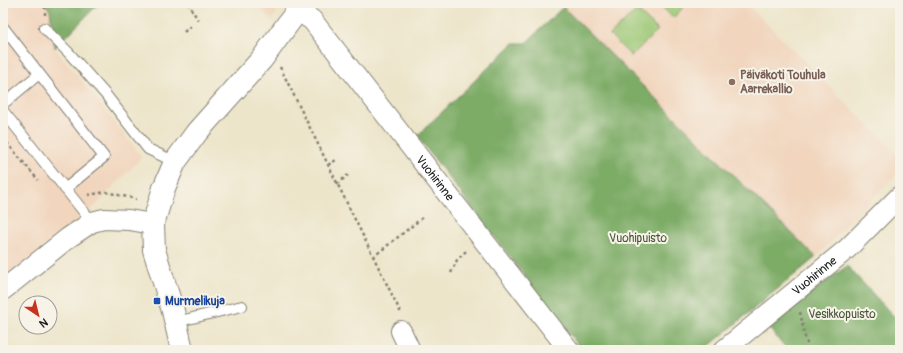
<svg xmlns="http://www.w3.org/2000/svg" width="903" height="353" viewBox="0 0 903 353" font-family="Pangolin,sans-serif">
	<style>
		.built { fill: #f1d5bd }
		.green { fill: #9cc774; stroke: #5c7248 }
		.forest { fill: #7dac66; stroke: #4c6441 }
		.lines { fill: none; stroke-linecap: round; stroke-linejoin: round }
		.service-casing { stroke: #848073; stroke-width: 12 }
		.minor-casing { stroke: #848073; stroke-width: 22 }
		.tertiary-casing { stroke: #848073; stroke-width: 24 }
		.path { stroke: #848073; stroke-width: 2.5; stroke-dasharray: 3 3; stroke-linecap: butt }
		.service { stroke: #fff; stroke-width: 10 }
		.minor { stroke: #fff; stroke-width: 20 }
		.tertiary { stroke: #fff; stroke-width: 22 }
		.education-dot { fill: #8d6e63; stroke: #f7f3e8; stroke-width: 1.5 }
		.transit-dot { fill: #1a4fb4; stroke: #f7f3e8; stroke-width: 1.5 }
		.labels { text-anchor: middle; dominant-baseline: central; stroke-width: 4; stroke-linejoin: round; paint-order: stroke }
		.education-label { font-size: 12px; font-weight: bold; fill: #785e54; stroke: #f7f3e8; text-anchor: start }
		.street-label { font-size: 12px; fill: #1c1c1c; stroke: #f7f3e8 }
		.park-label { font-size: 12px; fill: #49583b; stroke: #f7f3e8 }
		.transit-label { font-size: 12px; font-weight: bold; fill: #164399; stroke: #f7f3e8; text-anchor: start }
	</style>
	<rect width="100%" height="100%" fill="#f7f3e8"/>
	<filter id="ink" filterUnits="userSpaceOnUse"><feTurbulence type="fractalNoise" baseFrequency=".025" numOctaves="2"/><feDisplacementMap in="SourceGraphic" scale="8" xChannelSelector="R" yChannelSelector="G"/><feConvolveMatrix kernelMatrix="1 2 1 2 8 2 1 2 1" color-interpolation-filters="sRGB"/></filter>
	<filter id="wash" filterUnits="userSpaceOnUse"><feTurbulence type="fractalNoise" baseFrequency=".012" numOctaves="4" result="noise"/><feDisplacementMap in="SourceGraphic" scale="16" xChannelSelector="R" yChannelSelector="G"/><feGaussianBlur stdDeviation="0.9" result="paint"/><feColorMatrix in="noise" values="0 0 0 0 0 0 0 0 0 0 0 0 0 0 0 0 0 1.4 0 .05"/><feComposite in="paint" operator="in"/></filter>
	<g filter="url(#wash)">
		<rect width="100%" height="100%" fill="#ede5ca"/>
		<!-- built -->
		<path class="built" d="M 3,3 L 44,3 L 50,10 L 55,48 L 142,157 L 95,206 L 3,279 Z
			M 256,3 L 281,3 L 272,21 Z
			M 567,3 L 746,3 L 900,157 L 900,170 L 816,257 L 563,7 Z"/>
		<!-- green -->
		<path class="green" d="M 658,3 L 688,3 L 673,18 Z
			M 637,10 L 658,30 L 631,56 L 610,35 Z"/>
		<!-- forest -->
		<path class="forest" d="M 44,3 L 99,3 L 55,48 L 50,10 Z
			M 563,7 L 816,257 L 704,350 L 582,350 L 417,136 L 514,43 L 526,43 Z
			M 847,266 L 900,323 L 900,350 L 788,350 L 767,326 Z"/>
	</g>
	<g filter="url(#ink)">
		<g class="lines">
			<!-- service casing -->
			<g class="service-casing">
				<path id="service" d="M 3,27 L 104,157 L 65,189
					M 44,28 L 69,53 L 106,95 L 148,149 L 175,162
					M 3,104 L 39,74
					M 3,111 L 92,222
					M 176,322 L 242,306"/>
			</g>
			<!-- minor casing -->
			<g class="minor-casing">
				<g id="minor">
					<path id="s1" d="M 298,11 L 312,20 L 569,350"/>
					<path d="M 3,290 L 68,238 L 92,222 L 104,219 L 129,220 L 153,224"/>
					<path d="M 401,331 L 410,350"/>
					<path id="s2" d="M 724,350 L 847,249 L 900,196"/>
				</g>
			</g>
			<!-- tertiary casing -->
			<g class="tertiary-casing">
				<path id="tertiary" d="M 182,350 L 173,311 L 154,250 L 153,224 L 164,188 L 175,162 L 197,132 L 262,59 L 303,3"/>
			</g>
			<!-- path -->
			<path class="path" d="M 188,3 L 198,20
				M 45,15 L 45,3
				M 184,32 L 193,24
				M 280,67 L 401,313
				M 3,138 L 38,180
				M 328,165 L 336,160
				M 337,184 L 348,175
				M 88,195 L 106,192 L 136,199
				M 373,257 L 422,218
				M 451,273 L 457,260 L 468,249
				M 800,312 L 805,337 L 809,350"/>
			<!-- service -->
			<use href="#service" class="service"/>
			<!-- minor -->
			<use href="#minor" class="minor"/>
			<!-- tertiary -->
			<use href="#tertiary" class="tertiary"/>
		</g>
	</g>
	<!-- markers -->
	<circle class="education-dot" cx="732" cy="82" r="4"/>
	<rect class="transit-dot" x="153" y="297" width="8" height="8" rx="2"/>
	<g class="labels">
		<!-- education labels -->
		<g class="education-label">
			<text x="740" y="75">Päiväkoti Touhula<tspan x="740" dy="14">Aarrekallio</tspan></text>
		</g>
		<!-- street labels -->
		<g class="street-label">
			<text stroke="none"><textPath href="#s1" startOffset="217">Vuohirinne</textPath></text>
			<text stroke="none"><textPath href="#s2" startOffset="117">Vuohirinne</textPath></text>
		</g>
		<!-- park labels -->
		<g class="park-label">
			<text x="638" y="238">Vuohipuisto</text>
			<text x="842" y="314">Vesikkopuisto</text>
		</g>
		<!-- transit labels -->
		<g class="transit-label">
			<text x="165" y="301">Murmelikuja</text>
		</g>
	</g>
	<!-- margin -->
	<rect width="903" height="353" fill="none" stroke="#f7f3e8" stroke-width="16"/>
	<!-- north arrow -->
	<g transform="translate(38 315) rotate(145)"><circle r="19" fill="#f7f3e8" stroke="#9f9d96"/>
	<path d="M0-3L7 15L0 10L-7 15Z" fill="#c8321e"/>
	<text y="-6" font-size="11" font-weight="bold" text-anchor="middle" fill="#1c1c1c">N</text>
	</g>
</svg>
